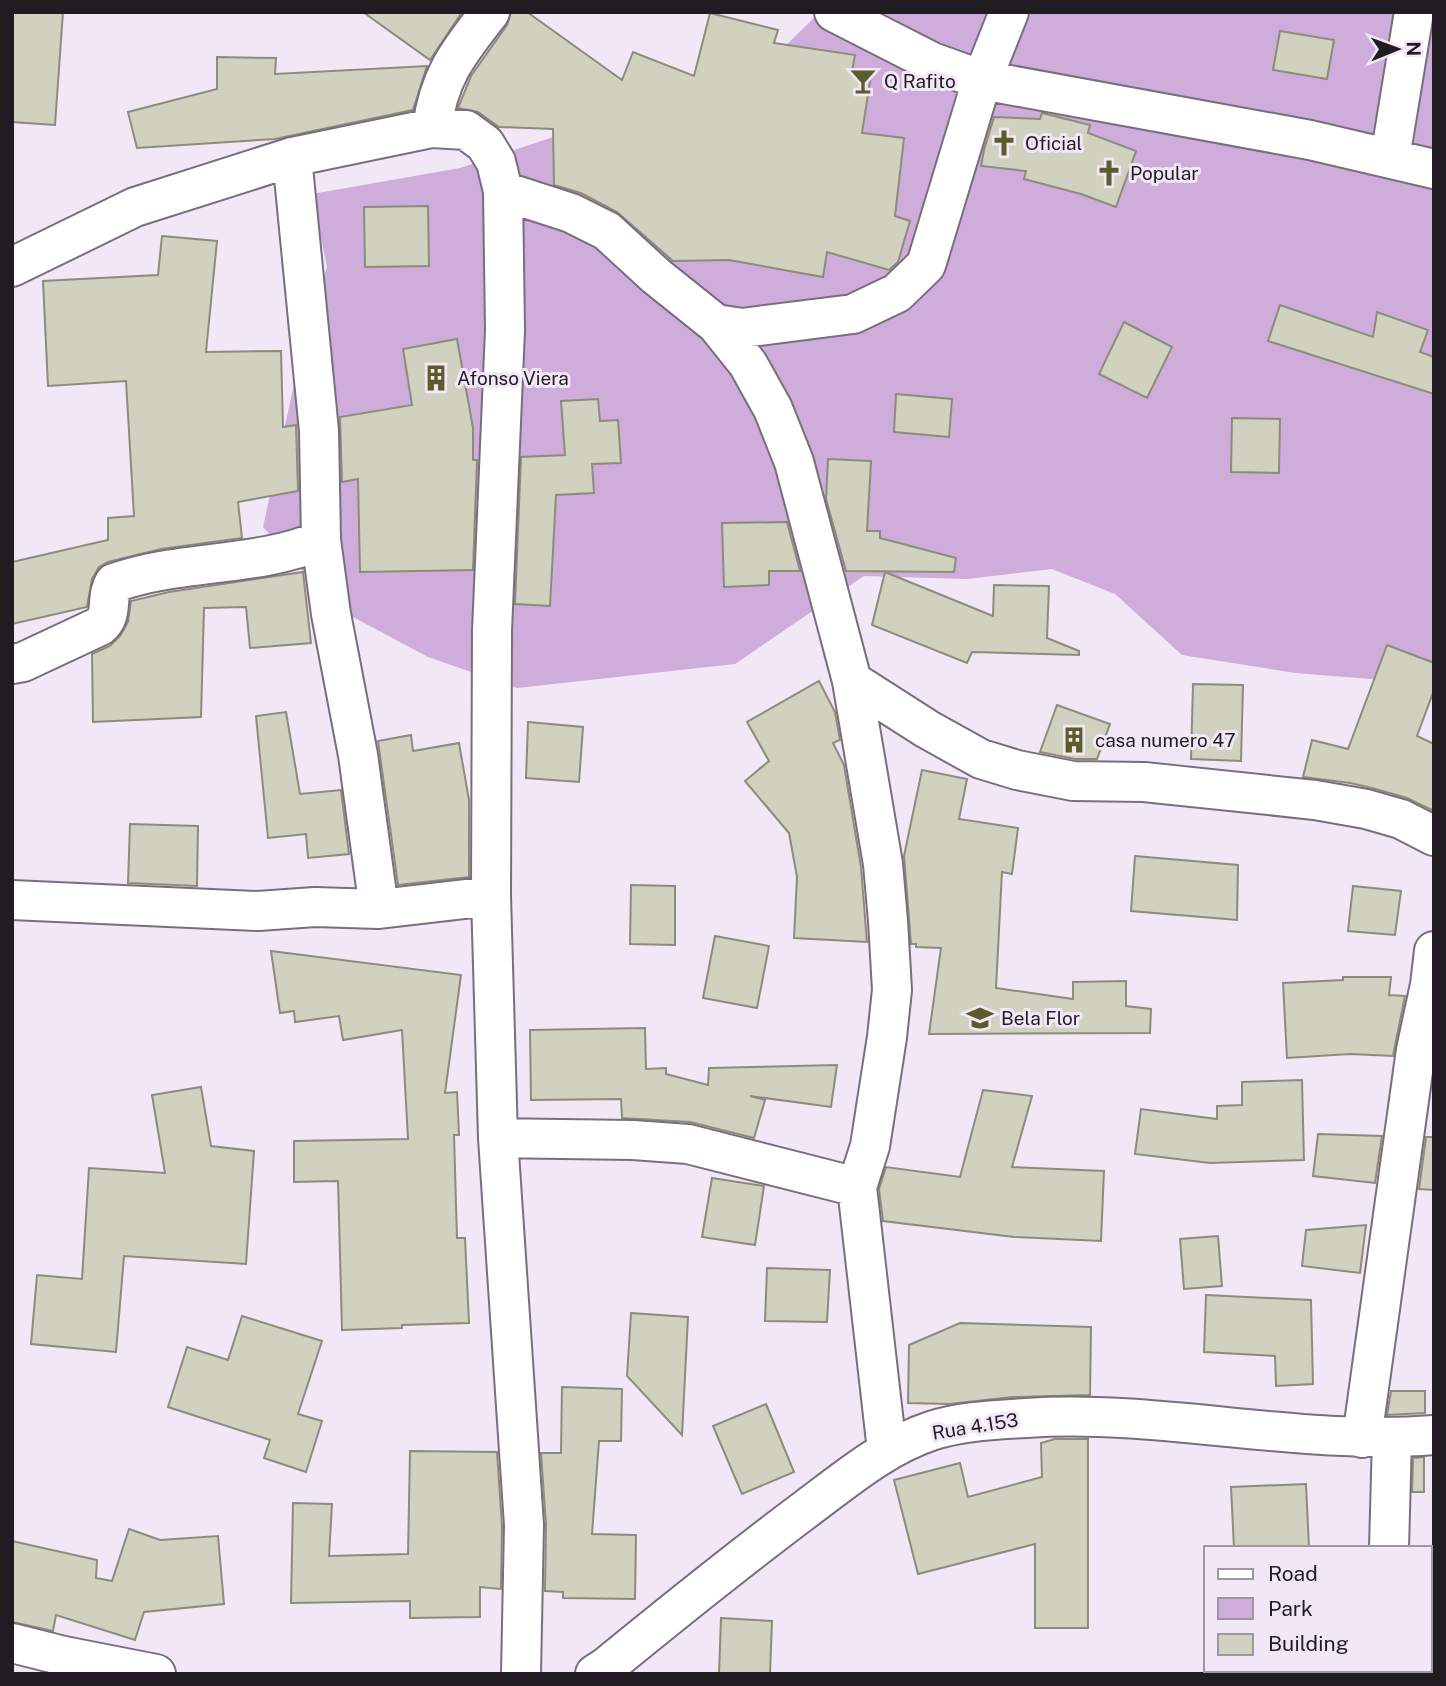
<svg xmlns="http://www.w3.org/2000/svg" width="1446" height="1686" viewBox="0 0 1446 1686" font-family="'Public Sans',sans-serif">
	<style>
		.green { fill: #ceaddb }
		.building { fill: #d0d1bf; stroke: #8b8c7b; stroke-width: 2 }
		.lines { fill: none; stroke-linecap: round; stroke-linejoin: round }
		.minor-casing { stroke: #786e7d; stroke-width: 42 }
		.minor { stroke: #fff; stroke-width: 38 }
		.labels { text-anchor: middle; dominant-baseline: central; stroke-width: 6; stroke-linejoin: round; paint-order: stroke }
		.poi-label { font-size: 19px; fill: #201c22; stroke: #f2e7f7; text-anchor: start }
		.street-label { font-size: 19px; fill: #201c22; stroke: #f2e7f7 }
	</style>
	<rect width="100%" height="100%" fill="#f2e7f7"/>
	<!-- green -->
	<path class="green" d="M 820,12 L 1434,12 L 1434,684 L 1295,673 L 1182,655 L 1115,594 L 1052,569 L 967,579 L 864,576 L 735,664 L 517,688 L 428,657 L 336,608 L 263,527 L 306,329 L 327,267 L 312,194 L 460,168 L 608,119 L 769,62 Z"/>
	<!-- building -->
	<path class="building" d="M 12,12 L 63,12 L 55,125 L 12,122 Z
		M 363,12 L 462,12 L 430,60 Z
		M 511,12 L 527,12 L 622,80 L 633,52 L 694,76 L 710,13 L 778,30 L 774,43 L 855,55 L 852,71 L 871,75 L 862,133 L 904,138 L 895,216 L 910,221 L 898,262 L 889,270 L 827,252 L 823,277 L 729,260 L 673,261 L 617,212 L 581,193 L 554,185 L 553,129 L 499,127 L 478,112 L 458,108 L 471,76 L 507,25 Z
		M 1280,31 L 1334,40 L 1327,79 L 1273,70 Z
		M 217,57 L 276,58 L 275,74 L 427,66 L 413,110 L 275,139 L 137,148 L 128,112 L 217,89 Z
		M 1042,113 L 1090,125 L 1088,133 L 1136,151 L 1116,207 L 1081,194 L 1024,179 L 1026,171 L 981,166 L 984,150 L 994,117 L 1040,119 Z
		M 428,206 L 429,266 L 365,267 L 364,207 Z
		M 162,236 L 217,241 L 206,352 L 281,351 L 283,427 L 296,425 L 298,491 L 238,502 L 242,538 L 161,549 L 108,562 L 99,567 L 92,579 L 87,607 L 12,624 L 12,562 L 108,540 L 108,518 L 134,516 L 126,381 L 48,386 L 43,281 L 158,275 Z
		M 1280,305 L 1373,337 L 1377,312 L 1428,330 L 1420,352 L 1434,357 L 1434,394 L 1268,341 Z
		M 1124,322 L 1172,347 L 1147,398 L 1099,374 Z
		M 457,339 L 473,428 L 473,460 L 477,460 L 473,570 L 360,572 L 358,479 L 342,482 L 340,417 L 412,405 L 403,349 Z
		M 896,394 L 952,399 L 949,437 L 894,432 Z
		M 598,399 L 600,421 L 618,420 L 621,463 L 592,464 L 594,493 L 556,495 L 550,606 L 515,604 L 521,457 L 565,455 L 561,401 Z
		M 1232,418 L 1280,419 L 1279,473 L 1231,472 Z
		M 828,459 L 871,461 L 867,531 L 880,531 L 880,538 L 956,558 L 954,572 L 846,571 L 826,499 Z
		M 787,522 L 800,571 L 769,571 L 769,585 L 724,587 L 722,523 Z
		M 303,572 L 311,643 L 250,648 L 246,607 L 204,608 L 201,717 L 93,722 L 92,654 L 110,646 L 120,636 L 128,622 L 131,601 L 169,592 Z
		M 885,572 L 993,616 L 994,585 L 1049,586 L 1047,638 L 1079,651 L 1079,655 L 972,652 L 967,663 L 872,625 Z
		M 1387,645 L 1434,663 L 1434,690 L 1417,736 L 1434,744 L 1434,811 L 1407,798 L 1372,788 L 1350,783 L 1303,777 L 1312,740 L 1348,749 Z
		M 819,681 L 835,712 L 840,740 L 833,743 L 844,765 L 861,867 L 867,942 L 794,938 L 797,877 L 789,833 L 745,781 L 769,761 L 747,722 Z
		M 1193,684 L 1243,685 L 1241,761 L 1191,759 Z
		M 1057,705 L 1110,724 L 1097,759 L 1075,759 L 1040,752 Z
		M 286,712 L 300,794 L 341,790 L 349,854 L 308,858 L 306,834 L 268,838 L 256,716 Z
		M 528,722 L 583,727 L 579,782 L 526,778 Z
		M 411,735 L 413,751 L 459,743 L 469,800 L 469,877 L 398,885 L 378,741 Z
		M 922,770 L 967,779 L 959,819 L 1018,828 L 1012,874 L 1002,872 L 996,988 L 1073,999 L 1073,982 L 1126,981 L 1126,1006 L 1151,1009 L 1150,1033 L 929,1034 L 941,948 L 916,947 L 916,944 L 911,944 L 904,856 Z
		M 130,824 L 198,826 L 197,886 L 128,883 Z
		M 1135,856 L 1238,865 L 1237,920 L 1131,911 Z
		M 631,885 L 675,886 L 675,945 L 630,944 Z
		M 1353,886 L 1401,891 L 1395,935 L 1348,931 Z
		M 715,936 L 769,946 L 757,1008 L 703,998 Z
		M 271,951 L 461,975 L 445,1093 L 457,1092 L 459,1135 L 454,1135 L 457,1238 L 465,1238 L 469,1323 L 402,1325 L 402,1328 L 342,1330 L 338,1181 L 294,1182 L 294,1141 L 408,1139 L 402,1030 L 343,1040 L 339,1016 L 295,1022 L 294,1011 L 280,1013 Z
		M 1343,977 L 1391,977 L 1389,995 L 1405,996 L 1393,1056 L 1350,1054 L 1287,1058 L 1283,983 L 1343,980 Z
		M 645,1028 L 646,1069 L 666,1068 L 666,1074 L 708,1085 L 709,1068 L 837,1065 L 831,1107 L 750,1096 L 765,1100 L 754,1138 L 690,1122 L 622,1118 L 621,1099 L 531,1100 L 530,1030 Z
		M 1302,1080 L 1304,1160 L 1210,1163 L 1135,1154 L 1141,1109 L 1217,1119 L 1217,1106 L 1242,1105 L 1242,1082 Z
		M 201,1087 L 211,1146 L 254,1151 L 246,1264 L 124,1256 L 116,1352 L 31,1344 L 37,1275 L 82,1279 L 89,1168 L 165,1173 L 152,1095 Z
		M 983,1090 L 1032,1096 L 1012,1167 L 1104,1171 L 1101,1241 L 1014,1237 L 883,1221 L 879,1189 L 886,1167 L 960,1177 Z
		M 1318,1134 L 1382,1136 L 1375,1183 L 1313,1176 Z
		M 1426,1137 L 1434,1137 L 1434,1190 L 1419,1189 Z
		M 712,1178 L 764,1186 L 755,1245 L 702,1237 Z
		M 1366,1225 L 1360,1273 L 1302,1266 L 1306,1230 Z
		M 1218,1236 L 1222,1286 L 1184,1289 L 1180,1239 Z
		M 767,1268 L 830,1270 L 827,1322 L 765,1321 Z
		M 1206,1295 L 1311,1300 L 1313,1384 L 1276,1386 L 1275,1356 L 1204,1352 Z
		M 631,1313 L 688,1317 L 682,1435 L 627,1376 Z
		M 242,1316 L 322,1341 L 298,1414 L 322,1421 L 306,1472 L 264,1458 L 270,1440 L 168,1407 L 187,1347 L 228,1360 Z
		M 960,1323 L 1091,1327 L 1090,1395 L 1013,1397 L 949,1404 L 908,1403 L 909,1345 Z
		M 562,1387 L 622,1389 L 621,1441 L 599,1441 L 592,1534 L 636,1535 L 635,1599 L 563,1598 L 563,1592 L 545,1591 L 546,1525 L 541,1453 L 561,1453 Z
		M 1391,1391 L 1425,1391 L 1425,1413 L 1387,1415 Z
		M 766,1404 L 794,1472 L 742,1494 L 713,1426 Z
		M 1055,1439 L 1088,1439 L 1088,1628 L 1035,1628 L 1035,1544 L 918,1574 L 894,1480 L 960,1463 L 968,1497 L 1042,1477 L 1041,1443 Z
		M 410,1451 L 497,1452 L 502,1526 L 501,1589 L 480,1587 L 480,1617 L 410,1618 L 410,1601 L 291,1603 L 293,1503 L 332,1504 L 329,1556 L 408,1554 Z
		M 1424,1457 L 1424,1492 L 1412,1492 L 1413,1458 Z
		M 1306,1484 L 1309,1548 L 1234,1548 L 1231,1487 Z
		M 129,1529 L 160,1540 L 218,1536 L 224,1604 L 144,1612 L 135,1640 L 56,1615 L 53,1631 L 12,1622 L 12,1541 L 97,1560 L 96,1578 L 112,1581 Z
		M 721,1618 L 772,1621 L 770,1674 L 719,1674 Z"/>
	<g class="lines">
		<!-- minor casing -->
		<g class="minor-casing">
			<path id="minor" d="M 834,12 L 932,62 L 982,80 L 1310,140 L 1434,169
				M 432,128 C 439,75 459,52 490,12
				M 292,157 L 319,431 L 321,540 L 331,614 L 358,755 L 379,909
				M 1390,158 L 1414,12
				M 503,191 L 571,213 L 607,231 L 656,276 L 716,324 L 748,364 L 773,409 L 794,462 L 852,681 L 883,864 L 888,921 L 892,990 L 887,1037 L 870,1146 L 857,1187 L 887,1450
				M 12,267 L 135,207 L 292,157 L 432,128 L 466,130 L 485,144 L 496,162 L 503,191 L 505,330 L 492,631 L 491,896 L 498,1138 L 524,1525 L 521,1674
				M 716,324 L 742,328 L 853,314 L 897,293 L 926,265 L 982,80 L 1009,12
				M 12,664 L 23,662 L 100,626 C 114,615 105,597 114,583 C 181,559 256,568 321,540
				M 852,681 L 927,729 L 981,759 L 1017,770 L 1073,781 L 1144,782 L 1315,800 L 1366,809 L 1401,819 L 1434,836
				M 12,900 L 258,911 L 315,907 L 379,909 L 491,896
				M 498,1138 L 633,1140 L 688,1144 L 857,1187
				M 1362,1438 L 1416,1050 L 1430,985 L 1434,951
				M 1389,1548 L 1392,1438
				M 12,1643 L 64,1656 L 156,1674
				M 1413,1670 L 1414,1674
				M 595,1674 L 606,1667 C 672,1613 738,1560 806,1509 C 845,1480 885,1446 931,1431 C 961,1421 995,1420 1026,1418 C 1162,1409 1298,1446 1434,1435"/>
		</g>
		<!-- minor -->
		<use href="#minor" class="minor"/>
	</g>
	<!-- icons -->
	<defs>
		<g id="bar-bare" transform="scale(2.1)"><path d="M-6-5H6L.8 .8V4.5H3.5V6h-7V4.5H-.8V.8Z" fill="#5b5c29" stroke="#f2e7f7" stroke-width="2.5" paint-order="stroke"/></g>
		<g id="church-bare" transform="scale(2.1)"><path d="M-1.2-6h2.4v3.5h3.3v2.4h-3.3V6h-2.4V-.1h-3.3v-2.4h3.3Z" fill="#5b5c29" stroke="#f2e7f7" stroke-width="2.5" paint-order="stroke"/></g>
		<g id="building-bare" transform="scale(2.1)"><path d="M-4-6H4V6H1V3H-1V6H-4ZM-2.5-4.3h1.7v1.8h-1.7ZM.8-4.3h1.7v1.8H.8ZM-2.5-1h1.7V.8h-1.7ZM.8-1h1.7V.8H.8Z" fill="#5b5c29" stroke="#f2e7f7" stroke-width="2.5" paint-order="stroke"/></g>
		<g id="school-bare" transform="scale(2.1)"><path d="M0-5L7-2L0 1L-7-2ZM-4 1L0 2.5L4 1V4Q0 6-4 4Z" fill="#5b5c29" stroke="#f2e7f7" stroke-width="2.5" paint-order="stroke"/></g>
	</defs>
	<g fill-rule="evenodd">
		<use href="#bar-bare" x="863" y="81"/>
		<use href="#church-bare" x="1004" y="143"/>
		<use href="#church-bare" x="1109" y="173"/>
		<use href="#building-bare" x="436" y="378"/>
		<use href="#building-bare" x="1074" y="740"/>
		<use href="#school-bare" x="980" y="1018"/>
	</g>
	<g class="labels">
		<!-- poi labels -->
		<g class="poi-label">
			<text x="884" y="81">Q Rafito</text>
			<text x="1025" y="143">Oficial</text>
			<text x="1130" y="173">Popular</text>
			<text x="457" y="378">Afonso Viera</text>
			<text x="1095" y="740">casa numero 47</text>
			<text x="1001" y="1018">Bela Flor</text>
		</g>
		<!-- street labels -->
		<g class="street-label">
			<text transform="translate(975 1426) rotate(-9)">Rua 4.153</text>
		</g>
	</g>
	<!-- border -->
	<rect width="1446" height="1686" fill="none" stroke="#201c22" stroke-width="28"/>
	<!-- legend -->
	<rect x="1204" y="1546" width="228" height="126" fill="#f2e7f7" stroke="#9e96a2" stroke-width="2"/>
	<rect x="1218" y="1569" width="35" height="10" fill="#ffffff" stroke="#9e96a2" stroke-width="2"/>
	<text x="1268" y="1581" font-size="21" fill="#201c22">Road</text>
	<rect x="1218" y="1598" width="35" height="21" fill="#ceaddb" stroke="#9e96a2" stroke-width="2"/>
	<text x="1268" y="1616" font-size="21" fill="#201c22">Park</text>
	<rect x="1218" y="1634" width="35" height="21" fill="#d0d1bf" stroke="#9e96a2" stroke-width="2"/>
	<text x="1268" y="1651" font-size="21" fill="#201c22">Building</text>
	<!-- north arrow -->
	<g transform="translate(1397 49) rotate(89)" stroke="#f2e7f7" stroke-width="5" paint-order="stroke">
	<path d="M0-5L12 26L0 18L-12 26Z" fill="#201c22"/>
	<text y="-10" font-size="19" font-weight="bold" text-anchor="middle" fill="#201c22">N</text>
	</g>
</svg>
